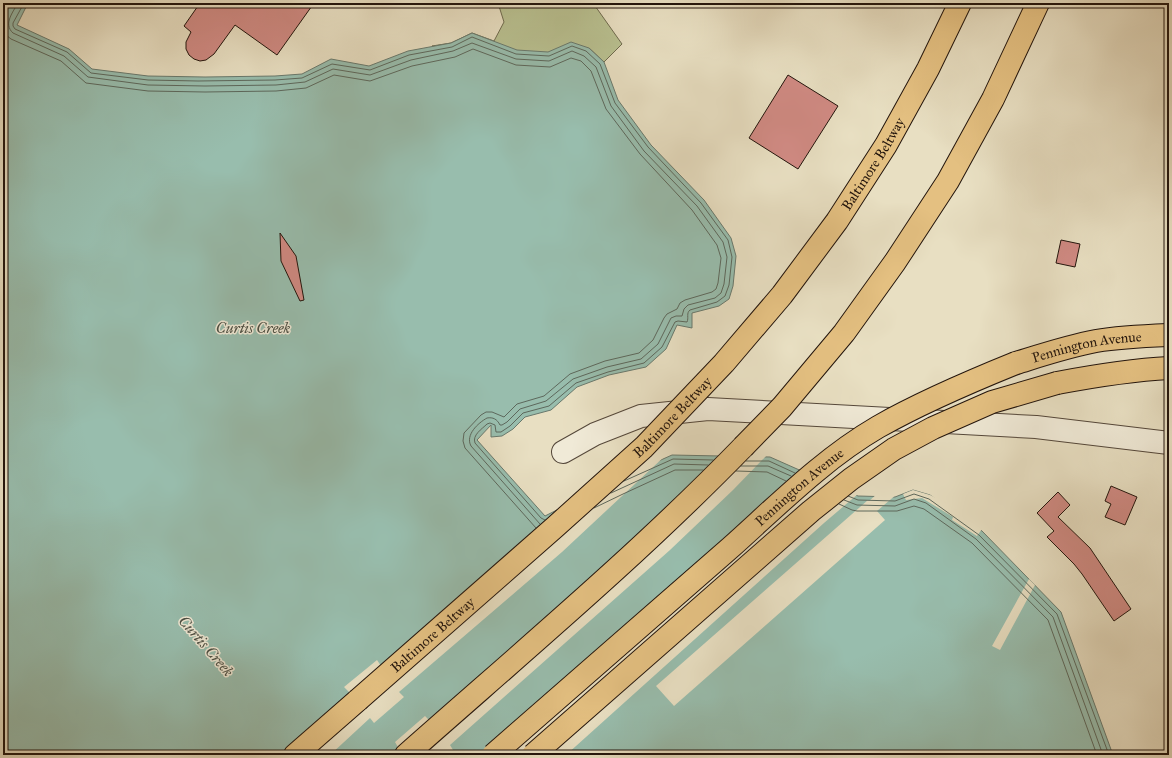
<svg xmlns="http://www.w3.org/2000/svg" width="1172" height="758" viewBox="0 0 1172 758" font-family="'IM FELL Great Primer',serif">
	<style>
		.green { fill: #b9c191; stroke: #6e6a4e }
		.water { fill: #98bdad; stroke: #69796d }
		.pier { fill: #e8dfc2 }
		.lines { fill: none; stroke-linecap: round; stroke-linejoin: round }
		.shore { stroke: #5d685c; stroke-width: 1 }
		.building { fill: #d08a83; stroke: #22140c }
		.minor-casing { stroke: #54473a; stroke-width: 24 }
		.major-casing { stroke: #22140c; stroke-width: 24 }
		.highway-casing { stroke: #22140c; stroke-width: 24 }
		.minor { stroke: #f0ead7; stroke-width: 22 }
		.major { stroke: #e4c081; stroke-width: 22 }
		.highway { stroke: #e4c081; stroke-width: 22 }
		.major-bridge-casing { stroke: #22140c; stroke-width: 24; stroke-linecap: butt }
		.highway-bridge-casing { stroke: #22140c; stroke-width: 24; stroke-linecap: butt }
		.major-bridge { stroke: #e4c081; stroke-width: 22 }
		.highway-bridge { stroke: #e4c081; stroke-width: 22 }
		.labels { text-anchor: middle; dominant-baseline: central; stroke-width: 3; stroke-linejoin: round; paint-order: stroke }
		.street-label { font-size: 14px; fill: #22140c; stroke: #f0ead7 }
		.water-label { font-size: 15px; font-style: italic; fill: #4b4f44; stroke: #f0ead7 }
	</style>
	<rect width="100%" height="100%" fill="#e8dfc2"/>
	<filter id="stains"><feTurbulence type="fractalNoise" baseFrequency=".005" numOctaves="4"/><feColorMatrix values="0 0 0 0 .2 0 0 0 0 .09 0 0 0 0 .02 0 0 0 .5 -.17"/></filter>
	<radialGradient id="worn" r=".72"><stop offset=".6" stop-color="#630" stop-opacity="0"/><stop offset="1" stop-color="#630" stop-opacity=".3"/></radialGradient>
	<!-- green -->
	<path class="green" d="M 498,3 L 593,3 L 622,44 L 604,62 L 589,48 L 557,103 L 432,46 L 451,43 L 472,33 L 494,41 L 504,22 Z"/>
	<!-- water -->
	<path class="water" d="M 3,3 L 28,3 L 17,25 L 69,49 L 92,69 L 148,76 L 205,77 L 275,76 L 302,74 L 331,59 L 369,66 L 408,51 L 451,43 L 472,33 L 517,50 L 548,52 L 571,42 L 589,48 L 604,62 L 618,100 L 651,145 L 704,200 L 731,238 L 736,256 L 733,286 L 729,299 L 719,306 L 692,313 L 692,328 L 677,325 L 666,349 L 646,367 L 609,375 L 577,387 L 551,410 L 525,417 L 513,429 L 502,436 L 491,437 L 491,425 L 477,440 L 545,516 L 616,480 L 672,455 L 770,457 L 858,496 L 895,497 L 913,490 L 930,495 L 982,531 L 1061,612 L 1113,755 L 3,755 Z"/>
	<!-- pier -->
	<path class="pier" d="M 727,454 L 767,455 L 733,490 L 670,550 L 450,745 L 453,750 L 447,755 L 392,755 L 399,749 L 395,742 L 425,716 L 431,722 Z
		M 666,455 L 562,552 L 399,692 L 404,697 L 374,723 L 370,718 L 330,755 L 280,755 L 350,693 L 344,687 L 377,660 L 381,666 L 615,478 Z
		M 804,470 L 858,494 L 824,523 L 566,755 L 480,755 Z
		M 913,490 L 930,495 L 943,501 L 982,529 L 977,536 L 952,520 L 953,517 L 922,498 L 906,500 L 903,494 Z
		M 877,494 L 897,494 L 877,511 L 885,520 L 674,706 L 656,686 L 868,500 L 869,501 Z
		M 1029,579 L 1035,585 L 1000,650 L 992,646 Z"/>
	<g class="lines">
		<!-- shore -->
		<path class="shore" d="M 18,3 C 13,12 3,24 13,33 L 64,56 L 88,77 L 148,85 L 205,86 L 276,85 L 305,82 L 333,69 L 370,75 L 411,60 L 453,51 L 472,43 L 516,59 L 549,61 L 572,51 L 584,56 L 596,67 L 611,106 L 644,151 L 697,206 L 723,242 L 727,257 L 724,284 L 721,293 L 715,298 L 688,305 L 684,309 L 682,316 L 676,316 L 671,318 L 658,344 L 641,359 L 607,367 L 573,379 L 546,401 L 520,409 L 507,422 L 502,425 L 500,425 C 497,419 493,417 487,418 C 478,423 465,435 471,446 L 540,524
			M 24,3 L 13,23 L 13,26 L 15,29 L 67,52 L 91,73 L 148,80 L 198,81 L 275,80 L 302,78 L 332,64 L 370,70 L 409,55 L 452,47 L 472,37 L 516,54 L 549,56 L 572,46 L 586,51 L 600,64 L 615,103 L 648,147 L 701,203 L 728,240 L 732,257 L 729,285 L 725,296 L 717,302 L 690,310 C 686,313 689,318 687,322 L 678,321 L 675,322 L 662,347 L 644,363 L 608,372 L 576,383 L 549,406 L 523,413 L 510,426 L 501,432 L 496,432 L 495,425 L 490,423 L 487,424 C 482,429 472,435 475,443 L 541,518 L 545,520
			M 3,29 L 6,35 L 11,39 L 61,61 L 86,83 L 148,91 L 205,92 L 276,91 L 306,88 L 334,75 L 370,81 L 412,66 L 455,57 L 473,49 L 516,65 L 550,67 L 571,58 L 581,61 L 591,71 L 606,109 L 640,154 L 692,210 L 717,245 L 721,258 L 718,283 L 716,289 L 712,292 L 685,300 L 680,303 L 677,309 L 667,314 L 664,318 L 653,340 L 639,353 L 605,361 L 570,374 L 544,396 L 517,404 L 504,417 L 492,412 L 486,412 L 481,415 L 464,433 L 463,441 L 465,448 L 536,528
			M 746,461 L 769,461 L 795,473
			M 741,466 L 768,466 L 791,476
			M 736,471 L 767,472 L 786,481
			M 624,481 L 673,459 L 713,460
			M 611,493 L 674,464 L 708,465
			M 848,496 L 858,500 L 895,501 L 914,494 L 929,499 L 979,535 L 1057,614 L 1109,755
			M 844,500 L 857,505 L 895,506 L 914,499 L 926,503 L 976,539 L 1053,617 L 1103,755
			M 839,504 L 852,510 L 857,511 L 897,511 L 914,506 L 924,509 L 972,543 L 1048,620 L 1097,755
			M 594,508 L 623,494 L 675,470 L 703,470"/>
	</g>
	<!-- building -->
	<path class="building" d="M 200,3 L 314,3 L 277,55 L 235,25 L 214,54 L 206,60 L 200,61 L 194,59 L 189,55 L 186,49 L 186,42 L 191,32 L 184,26 Z
		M 788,75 L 838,106 L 798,169 L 749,138 Z
		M 280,233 L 296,256 L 304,300 L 300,301 L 281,261 Z
		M 1061,240 L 1080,244 L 1075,267 L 1056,263 Z
		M 1111,486 L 1137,497 L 1125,525 L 1105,517 L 1111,504 L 1105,501 Z
		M 1058,492 L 1070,505 L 1058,517 L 1090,548 L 1131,609 L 1114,621 L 1082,574 L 1074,564 L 1047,537 L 1054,531 L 1037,513 Z"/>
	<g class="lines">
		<!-- minor casing -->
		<g class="minor-casing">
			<path id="minor" d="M 563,452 L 595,434 L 641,416 L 708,409 L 1036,427 L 1169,443"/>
		</g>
		<!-- major casing -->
		<g class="major-casing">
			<g id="major">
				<path id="s1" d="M 1016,363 C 1042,355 1069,346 1096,341 C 1120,337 1145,336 1169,335"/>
				<path d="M 1057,383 C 1094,376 1131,370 1169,368"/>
			</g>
		</g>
		<!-- highway casing -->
		<g class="highway-casing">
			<path id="highway" d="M 295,755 L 358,700
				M 406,755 C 520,654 637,556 743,447"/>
		</g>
		<!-- minor -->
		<use href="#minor" class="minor"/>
		<!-- major -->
		<use href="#major" class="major"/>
		<!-- highway -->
		<use href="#highway" class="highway"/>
		<!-- major-bridge casing -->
		<g class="major-bridge-casing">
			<g id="major-bridge">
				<path id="s2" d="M 493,755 C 572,686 651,617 730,548 C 777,506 823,459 878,427 C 922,402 969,382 1016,363"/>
				<path d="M 533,755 L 811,511 L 851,479 L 894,449 L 933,428 L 992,402 L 1057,383"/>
			</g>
		</g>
		<!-- highway-bridge casing -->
		<g class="highway-bridge-casing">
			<g id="highway-bridge">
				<path d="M 743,447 L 782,407 L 844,333 L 895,262 L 948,181 L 993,99 L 1038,3"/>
				<path id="s3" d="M 358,700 L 555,527 L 644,447 L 724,363 L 782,295 L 837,221 L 886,145 L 928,69 L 960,3"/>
			</g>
		</g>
		<!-- major-bridge -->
		<use href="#major-bridge" class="major-bridge"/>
		<!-- highway-bridge -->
		<use href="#highway-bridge" class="highway-bridge"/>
	</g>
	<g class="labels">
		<!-- street labels -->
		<g class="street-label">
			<text stroke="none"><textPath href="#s3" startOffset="747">Baltimore Beltway</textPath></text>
			<text stroke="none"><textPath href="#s1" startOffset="73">Pennington Avenue</textPath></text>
			<text stroke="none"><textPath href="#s3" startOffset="423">Baltimore Beltway</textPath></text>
			<text stroke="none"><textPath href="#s2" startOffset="407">Pennington Avenue</textPath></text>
			<text stroke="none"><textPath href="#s3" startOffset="99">Baltimore Beltway</textPath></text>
		</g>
		<!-- water labels -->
		<g class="water-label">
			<text x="253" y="328">Curtis Creek</text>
			<text transform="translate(206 646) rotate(49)">Curtis Creek</text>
		</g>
	</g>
	<!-- margin -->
	<rect width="1172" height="758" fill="none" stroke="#e8dfc2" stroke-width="16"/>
	<rect x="4" y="4" width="1164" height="750" fill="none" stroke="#22140c" stroke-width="2"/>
	<rect x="8" y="8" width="1156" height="742" fill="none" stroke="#22140c"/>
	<rect width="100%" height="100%" filter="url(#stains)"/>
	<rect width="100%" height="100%" fill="url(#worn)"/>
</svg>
